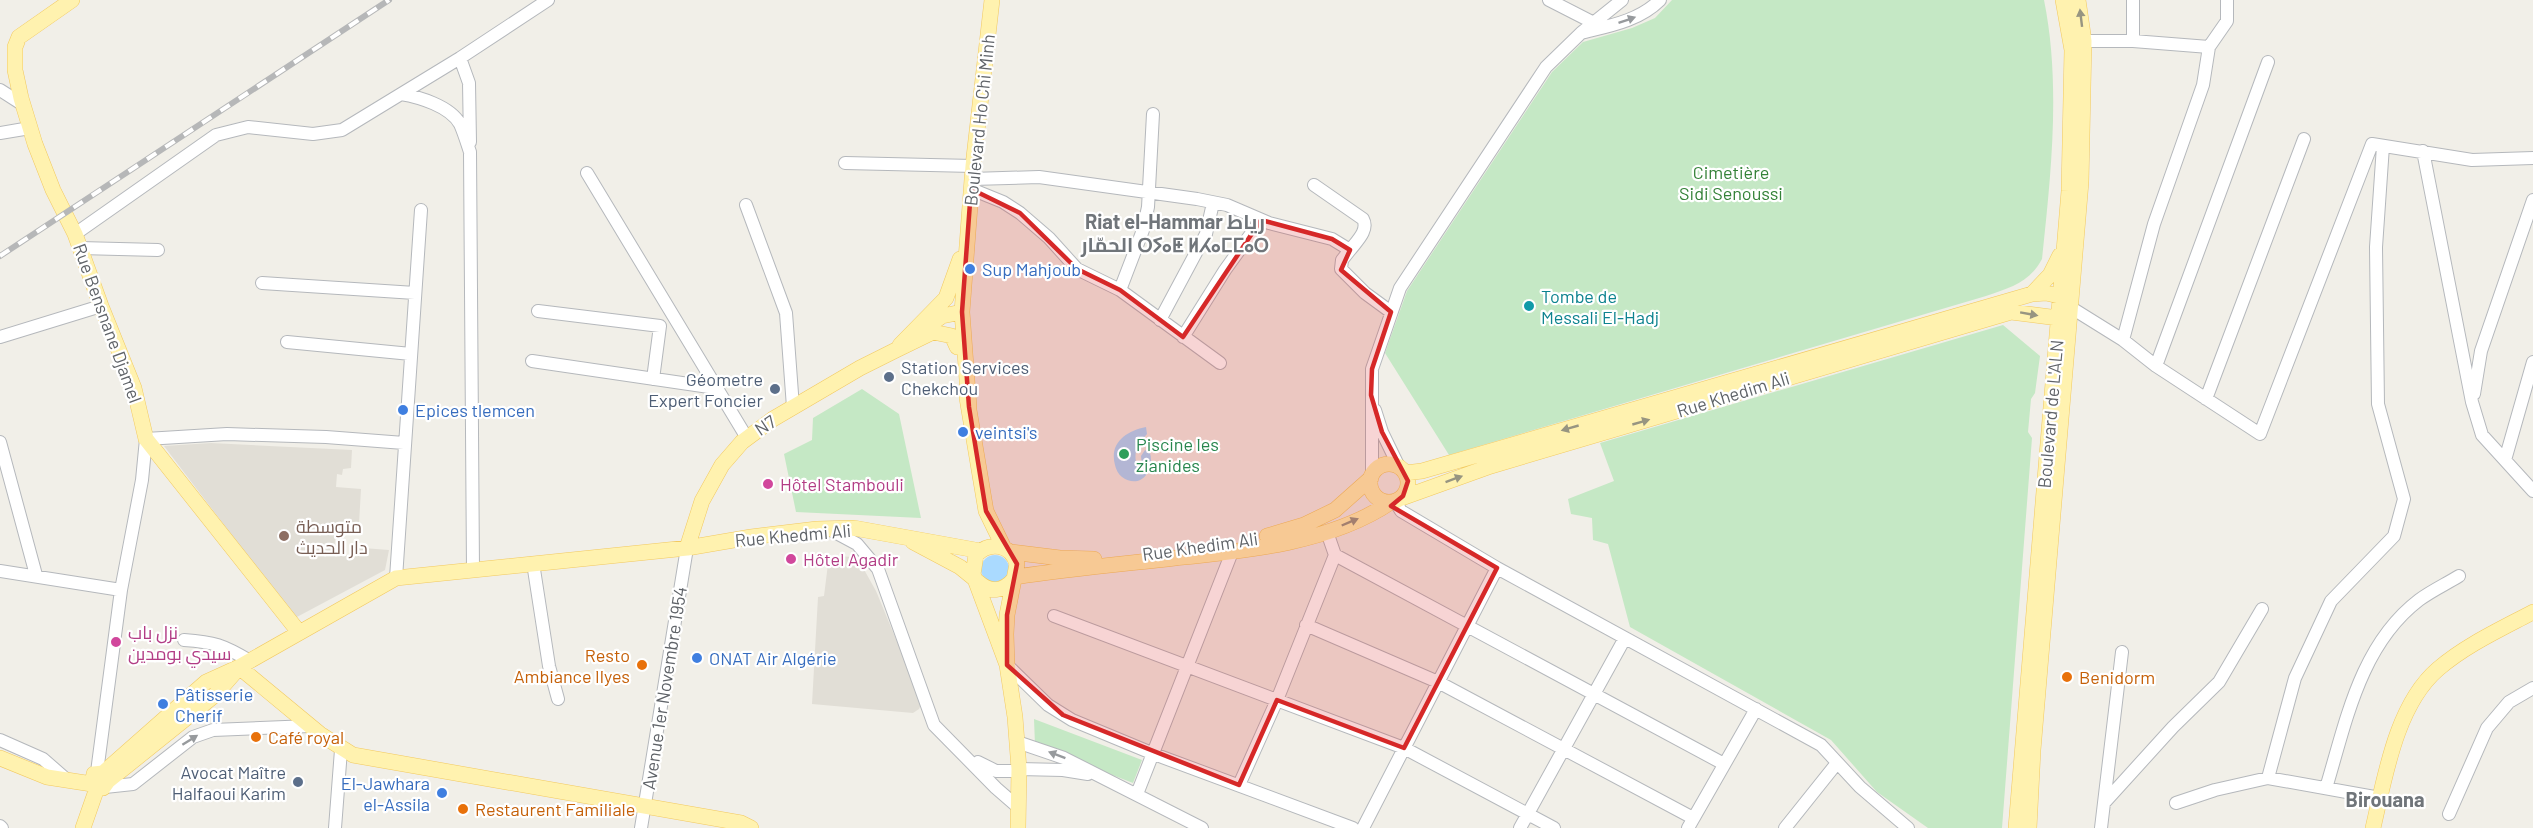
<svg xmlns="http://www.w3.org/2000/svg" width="2533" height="828" viewBox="0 0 2533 828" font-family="Barlow,Cairo,'Noto Sans Tifinagh',sans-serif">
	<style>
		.education { fill: #e1ded6 }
		.green { fill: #c5e8c5 }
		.water { fill: #aadaff }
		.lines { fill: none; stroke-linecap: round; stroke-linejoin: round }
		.minor-casing { stroke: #b5b8bc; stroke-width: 14 }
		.major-casing { stroke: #f2c960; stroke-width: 16 }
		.minor { stroke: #fff; stroke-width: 12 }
		.major { stroke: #fff2af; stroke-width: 15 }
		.rail-casing { stroke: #b6b7b8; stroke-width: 6 }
		.rail { stroke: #fff; stroke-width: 4; stroke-dasharray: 11; stroke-linecap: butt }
		.oneway { fill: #979581 }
		.oneway2 { fill: #979a9d }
		.marked { fill: #d62828; fill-opacity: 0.2; stroke: #d62828; stroke-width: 4.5; stroke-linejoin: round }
		.shop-dot { fill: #3f7fe0; stroke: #fff; stroke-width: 2 }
		.culture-dot { fill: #0f9aa8; stroke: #fff; stroke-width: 2 }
		.service-dot { fill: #5c6f8a; stroke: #fff; stroke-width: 2 }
		.leisure-dot { fill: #2e9e5b; stroke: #fff; stroke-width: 2 }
		.hotel-dot { fill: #d1479c; stroke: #fff; stroke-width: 2 }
		.education-dot { fill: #8d6e63; stroke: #fff; stroke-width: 2 }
		.food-dot { fill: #e8710a; stroke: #fff; stroke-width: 2 }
		.labels { text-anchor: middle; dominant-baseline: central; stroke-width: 4.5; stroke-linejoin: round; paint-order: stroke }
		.street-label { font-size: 18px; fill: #5f6368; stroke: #fff }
		.park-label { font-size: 18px; fill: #348238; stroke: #fff }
		.shop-label { font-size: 18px; fill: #366cbe; stroke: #fff; text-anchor: start }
		.culture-label { font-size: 18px; fill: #0d838f; stroke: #fff; text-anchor: start }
		.service-label { font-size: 18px; fill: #4e5e75; stroke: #fff; text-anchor: end }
		.leisure-label { font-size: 18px; fill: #27864d; stroke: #fff; text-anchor: start }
		.hotel-label { font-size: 18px; fill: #b23c85; stroke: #fff; text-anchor: start }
		.education-label { font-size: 18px; fill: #785e54; stroke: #fff; text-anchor: start }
		.food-label { font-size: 18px; fill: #c56008; stroke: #fff; text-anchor: start }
		.neighbourhood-label { font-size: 20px; font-weight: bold; fill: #70757a; stroke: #fff }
	</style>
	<rect width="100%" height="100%" fill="#f1efe8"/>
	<!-- education -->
	<path class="education" d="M 211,443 L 352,450 L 351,468 L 343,469 L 342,475 L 337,474 L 336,487 L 361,489 L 359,524 L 336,524 L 334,554 L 349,556 L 350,547 L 389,550 L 385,570 L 295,618 L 164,446 Z
		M 829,556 L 857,557 L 876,591 L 922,702 L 919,709 L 913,713 L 812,704 L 818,597 L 824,596 Z"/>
	<!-- green -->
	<path class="green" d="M 1672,0 L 2044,0 C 2061,84 2051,174 2042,259 C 2029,283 2011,287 1986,296 L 1449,455 L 1385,353 L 1407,291 L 1552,72 L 1583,42 L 1632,28 L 1655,18 Z
		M 2003,325 L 2040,356 L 2035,393 L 2031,399 L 2028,432 L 2032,438 L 2002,828 L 1928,828 L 1877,792 L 1831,740 L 1630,627 L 1608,544 L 1593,540 L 1592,518 L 1571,514 L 1568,499 L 1614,481 L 1600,443 Z
		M 862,389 L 899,414 L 921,518 L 796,512 L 784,454 L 812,440 L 813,418 Z
		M 1034,719 L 1142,760 L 1133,783 L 1035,745 Z"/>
	<!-- water -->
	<path class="water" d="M 1146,427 L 1147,434 C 1137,445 1133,452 1137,467 L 1147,471 L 1148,469 L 1142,466 L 1141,456 L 1145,450 L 1150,453 C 1155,471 1140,490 1122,477 C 1118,474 1116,469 1115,465 C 1109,443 1126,431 1146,427 Z
		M981 569a14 14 0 1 1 28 0a14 14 0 1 1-28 0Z"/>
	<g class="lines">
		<!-- minor casing -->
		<g class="minor-casing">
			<path id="minor" d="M 1549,0 L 1594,23
				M 1622,0 L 1581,33 C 1609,26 1639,21 1660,0
				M 2133,0 L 2133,41
				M 2084,41 L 2133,41 L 2209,47
				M 460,58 L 469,83 L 470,142
				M 0,90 L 22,104
				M 401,94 L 460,58 L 548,0
				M 0,133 L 30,128
				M 2423,151 L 2472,402 L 2482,435 L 2533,491
				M 845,163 L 973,166
				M 587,173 L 747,438
				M 972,179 L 1039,177 L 1197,199 L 1227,205 L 1269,223 L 1332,239 L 1350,250 L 1342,260 L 1341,269 L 1365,293 L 1391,312
				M 1314,185 L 1363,219 C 1369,230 1357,241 1350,250
				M 971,189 L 1003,202 L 1020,213 L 1049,238 L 1077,269 L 1120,290 L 1220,363
				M 746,205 L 786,313 L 793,407
				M 75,234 L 216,135 L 248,127 L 313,134 L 342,130 L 401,94 C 419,97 450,106 460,124 C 464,133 467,143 470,152 L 473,570
				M 80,248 L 158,250
				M 262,283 L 415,293
				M 1120,290 L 1143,230 L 1148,207 L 1153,114
				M 2070,307 L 2123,340 L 2156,366 L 2260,434 L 2372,144 L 2472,160 L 2533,158
				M 538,311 L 660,326 L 653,379
				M 1160,320 L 1206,234 L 1213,203
				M 0,337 L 101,306
				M 1183,337 L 1225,270 L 1261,220
				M 2123,340 L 2154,224 L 2203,85 L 2209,47 L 2227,21 L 2227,0
				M 287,342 L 411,354
				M 532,361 L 716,388
				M 2156,366 L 2268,62
				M 2474,394 L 2481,351 L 2533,200
				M 2206,399 L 2304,139
				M 1375,410 L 1382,432 L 1399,467
				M 0,442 L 36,575
				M 2505,460 L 2533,362
				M 1372,475 L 1372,369 L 1400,288 L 1546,67 L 1581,33
				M 1395,501 L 1401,511 L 1497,568 L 1821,745 L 1860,787 L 1908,828
				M 829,529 L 857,544 L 878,569 L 934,725 L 996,788 L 1019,808
				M 1335,555 L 1724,764
				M 533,563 L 549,666 L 558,699
				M 0,571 L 121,590
				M 396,578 L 421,210
				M 1054,616 L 1404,748 L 1554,828
				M 1306,625 L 1438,682 L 1693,818
				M 184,640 C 214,642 223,645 250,661
				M 1007,665 L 1048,705 L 1072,720 L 1154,754 L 1353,828
				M 0,740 L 43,759 L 67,780
				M 1017,742 L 1064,758 L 1202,828
				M 978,762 L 996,771 L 1019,771
				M 1019,769 L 1063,770 L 1088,774
				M 97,772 L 121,590 L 142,480 L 146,439 L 227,434 L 326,437 L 404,443
				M 2268,778 L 2295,678 L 2331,601 L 2394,536 L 2404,499 L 2378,404 L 2376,247 L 2383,146
				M 1239,785 L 1277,700 L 1335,555 L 1327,532
				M 105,787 L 133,784 L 193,737 L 213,730 L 310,726
				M 2326,788 C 2346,722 2360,645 2419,600 C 2431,591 2446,584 2459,576
				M 1137,794 L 1232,552
				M 2104,803 L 2173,727 L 2219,682 L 2262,609
				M 2176,803 L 2215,790 L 2268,778 L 2380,798
				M 2449,814 L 2487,728 L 2509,702 L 2533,688
				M 0,826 L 2,828
				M 335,828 L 341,750
				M 641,828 L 687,548
				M 1363,828 L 1497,568
				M 1520,828 L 1625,638
				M 1688,828 L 1756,709
				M 1785,828 L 1837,763
				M 2101,828 L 2122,652"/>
		</g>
		<!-- major casing -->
		<g class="major-casing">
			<path id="major" d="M 72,0 L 19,37 L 15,47 L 15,70 L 21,98 L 35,144 L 53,190 L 75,234 L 101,306 L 134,388 L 146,439 L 298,631
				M 2032,294 L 2050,275 L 2060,255
				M 927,327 L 942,316 L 962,312
				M 900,345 L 946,298 L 960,259
				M 967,398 L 986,511 L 1004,548
				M 969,407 L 962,312 L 973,166 L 992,0
				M1370 483a19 19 0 1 1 38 0a19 19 0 1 1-38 0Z
				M 1405,473 L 1422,471 L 2032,294 L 2046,293 L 2068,298
				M 1399,499 L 1491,466 L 2011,312 L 2066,319
				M 1267,536 L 1304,525 L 1335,510 L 1371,478
				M 913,542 L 960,567 L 976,580
				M 687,548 L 702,501 L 722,465 L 742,442 L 773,419 L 860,368 L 896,350 L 933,332 L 952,336 L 957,347
				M 1011,552 L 1060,558 L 1094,559
				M 1015,577 C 1068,569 1122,564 1175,558 C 1245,551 1331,543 1391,502
				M 978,582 C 990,593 1003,592 1014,579
				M 1007,665 L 973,574 L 976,555 C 990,541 1011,544 1017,564 L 1007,615 L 1006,634 L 1007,665 L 1015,717 L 1019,769 L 1018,828
				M 239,667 L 320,734 L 353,755 L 741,823 L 751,828
				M 0,758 L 47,777 L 92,784 L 97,788 L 103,788 L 108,781 L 215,695 L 236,671
				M 92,784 L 94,774 L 103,773 L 206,682 L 239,667 L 396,578 L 687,548 L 751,537 L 817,529 L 854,528 L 981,551
				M 83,828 L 97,788
				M 2016,828 L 2069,191 L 2072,50 L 2063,0
				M 2029,828 L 2033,750 L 2081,182 L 2084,41 L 2078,0
				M 2373,828 C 2385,777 2396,705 2438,669 C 2466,645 2501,629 2533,612"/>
		</g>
		<!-- minor -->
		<use href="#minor" class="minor"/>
		<!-- major -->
		<use href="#major" class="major"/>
		<!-- rail casing -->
		<g class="rail-casing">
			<path id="rail" d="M 0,256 L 389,0"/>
		</g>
		<!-- rail -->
		<use href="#rail" class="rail"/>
	</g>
	<!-- one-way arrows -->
	<defs><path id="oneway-solid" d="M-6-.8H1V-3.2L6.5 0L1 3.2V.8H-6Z" transform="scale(1.5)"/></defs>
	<g class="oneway">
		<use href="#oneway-solid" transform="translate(2081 18) rotate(-97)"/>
		<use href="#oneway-solid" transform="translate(2029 314) rotate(10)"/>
		<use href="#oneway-solid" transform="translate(1641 422) rotate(-16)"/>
		<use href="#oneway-solid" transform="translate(1570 428) rotate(164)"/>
		<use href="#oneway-solid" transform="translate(1454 479) rotate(-20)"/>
		<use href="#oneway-solid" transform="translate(1350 522) rotate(-23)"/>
	</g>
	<g class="oneway2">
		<use href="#oneway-solid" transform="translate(1627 20) rotate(-19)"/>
		<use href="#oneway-solid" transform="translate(190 740) rotate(-32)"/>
		<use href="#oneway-solid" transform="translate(1057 755) rotate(-159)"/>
	</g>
	<!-- marked area -->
	<path class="marked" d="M 971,189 L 1020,213 L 1077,269 L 1120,290 L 1183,337 L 1261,220 L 1332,239 L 1350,250 L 1341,270 L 1391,312 L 1372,369 L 1371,395 L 1382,432 L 1408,481 L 1403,496 L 1391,506 L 1497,568 L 1404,748 L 1277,700 L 1239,785 L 1063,715 L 1007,665 L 1007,615 L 1017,564 L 986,511 L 969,407 L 962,312 Z"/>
	<!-- markers -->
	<g class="shop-dot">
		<circle cx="970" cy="269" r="6"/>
		<circle cx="403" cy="410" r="6"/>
		<circle cx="963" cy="432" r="6"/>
		<circle cx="697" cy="658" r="6"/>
		<circle cx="163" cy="704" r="6"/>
		<circle cx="442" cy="793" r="6"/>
	</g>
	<circle class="culture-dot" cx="1529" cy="306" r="6"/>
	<g class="service-dot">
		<circle cx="889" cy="377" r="6"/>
		<circle cx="775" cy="389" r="6"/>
		<circle cx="298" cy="782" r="6"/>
	</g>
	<circle class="leisure-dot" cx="1124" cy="454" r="6"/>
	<g class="hotel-dot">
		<circle cx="768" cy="484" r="6"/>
		<circle cx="791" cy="559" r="6"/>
		<circle cx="116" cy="642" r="6"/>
	</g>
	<circle class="education-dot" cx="284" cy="536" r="6"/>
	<g class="food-dot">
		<circle cx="642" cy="665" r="6"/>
		<circle cx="2067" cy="677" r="6"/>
		<circle cx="256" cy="737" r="6"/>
		<circle cx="463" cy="809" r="6"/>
	</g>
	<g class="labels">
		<!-- street labels -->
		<g class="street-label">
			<text transform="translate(979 120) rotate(-84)">Boulevard Ho Chi Minh</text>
			<text transform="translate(108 323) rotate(70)">Rue Bensnane Djamel</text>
			<text transform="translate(1733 394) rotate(-17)">Rue Khedim Ali</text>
			<text transform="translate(2050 414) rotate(-85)">Boulevard de L'ALN</text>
			<text transform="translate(765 425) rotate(-34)">N7</text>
			<text transform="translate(793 535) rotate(-5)">Rue Khedmi Ali</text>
			<text transform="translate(1200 546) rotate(-8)">Rue Khedim Ali</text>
			<text transform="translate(664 688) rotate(-81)">Avenue 1er Novembre 1954</text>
		</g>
		<!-- park labels -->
		<g class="park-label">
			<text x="1731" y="172">Cimetière<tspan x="1731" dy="21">Sidi Senoussi</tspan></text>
		</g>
		<!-- shop labels -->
		<g class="shop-label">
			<text x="982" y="269">Sup Mahjoub</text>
			<text x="415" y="410">Epices tlemcen</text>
			<text x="975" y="432">veintsi's</text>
			<text x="709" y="658">ONAT Air Algérie</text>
			<text x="175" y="694">Pâtisserie<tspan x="175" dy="21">Cherif</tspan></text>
			<text x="430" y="783" text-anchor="end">El-Jawhara<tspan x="430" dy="21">el-Assila</tspan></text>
		</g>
		<!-- culture labels -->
		<g class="culture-label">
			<text x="1541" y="296">Tombe de<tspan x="1541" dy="21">Messali El-Hadj</tspan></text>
		</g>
		<!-- service labels -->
		<g class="service-label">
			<text x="901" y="367" text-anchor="start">Station Services<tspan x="901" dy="21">Chekchou</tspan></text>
			<text x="763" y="379">Géometre<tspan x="763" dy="21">Expert Foncier</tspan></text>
			<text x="286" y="772">Avocat Maître<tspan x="286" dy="21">Halfaoui Karim</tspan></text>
		</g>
		<!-- leisure labels -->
		<g class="leisure-label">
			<text x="1136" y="444">Piscine les<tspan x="1136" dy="21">zianides</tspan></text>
		</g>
		<!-- hotel labels -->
		<g class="hotel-label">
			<text x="780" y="484">Hôtel Stambouli</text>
			<text x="803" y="559">Hôtel Agadir</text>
			<text x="128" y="632">نزل باب<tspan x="128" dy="21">سيدي بومدين</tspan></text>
		</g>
		<!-- education labels -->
		<g class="education-label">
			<text x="296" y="526">متوسطة<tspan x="296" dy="21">دار الحديث</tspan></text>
		</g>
		<!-- food labels -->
		<g class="food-label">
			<text x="630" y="655" text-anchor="end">Resto<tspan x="630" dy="21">Ambiance Ilyes</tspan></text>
			<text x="2079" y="677">Benidorm</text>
			<text x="268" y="737">Café royal</text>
			<text x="475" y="809">Restaurent Familiale</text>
		</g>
		<!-- neighbourhood labels -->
		<g class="neighbourhood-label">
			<text x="1175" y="221">Riat el-Hammar رياط<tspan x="1175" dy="23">الحمّار ⵔⵢⴰⵟ ⵍⵃⴰⵎⵎⴰⵔ</tspan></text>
			<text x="2385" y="799">Birouana</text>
		</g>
	</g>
</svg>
